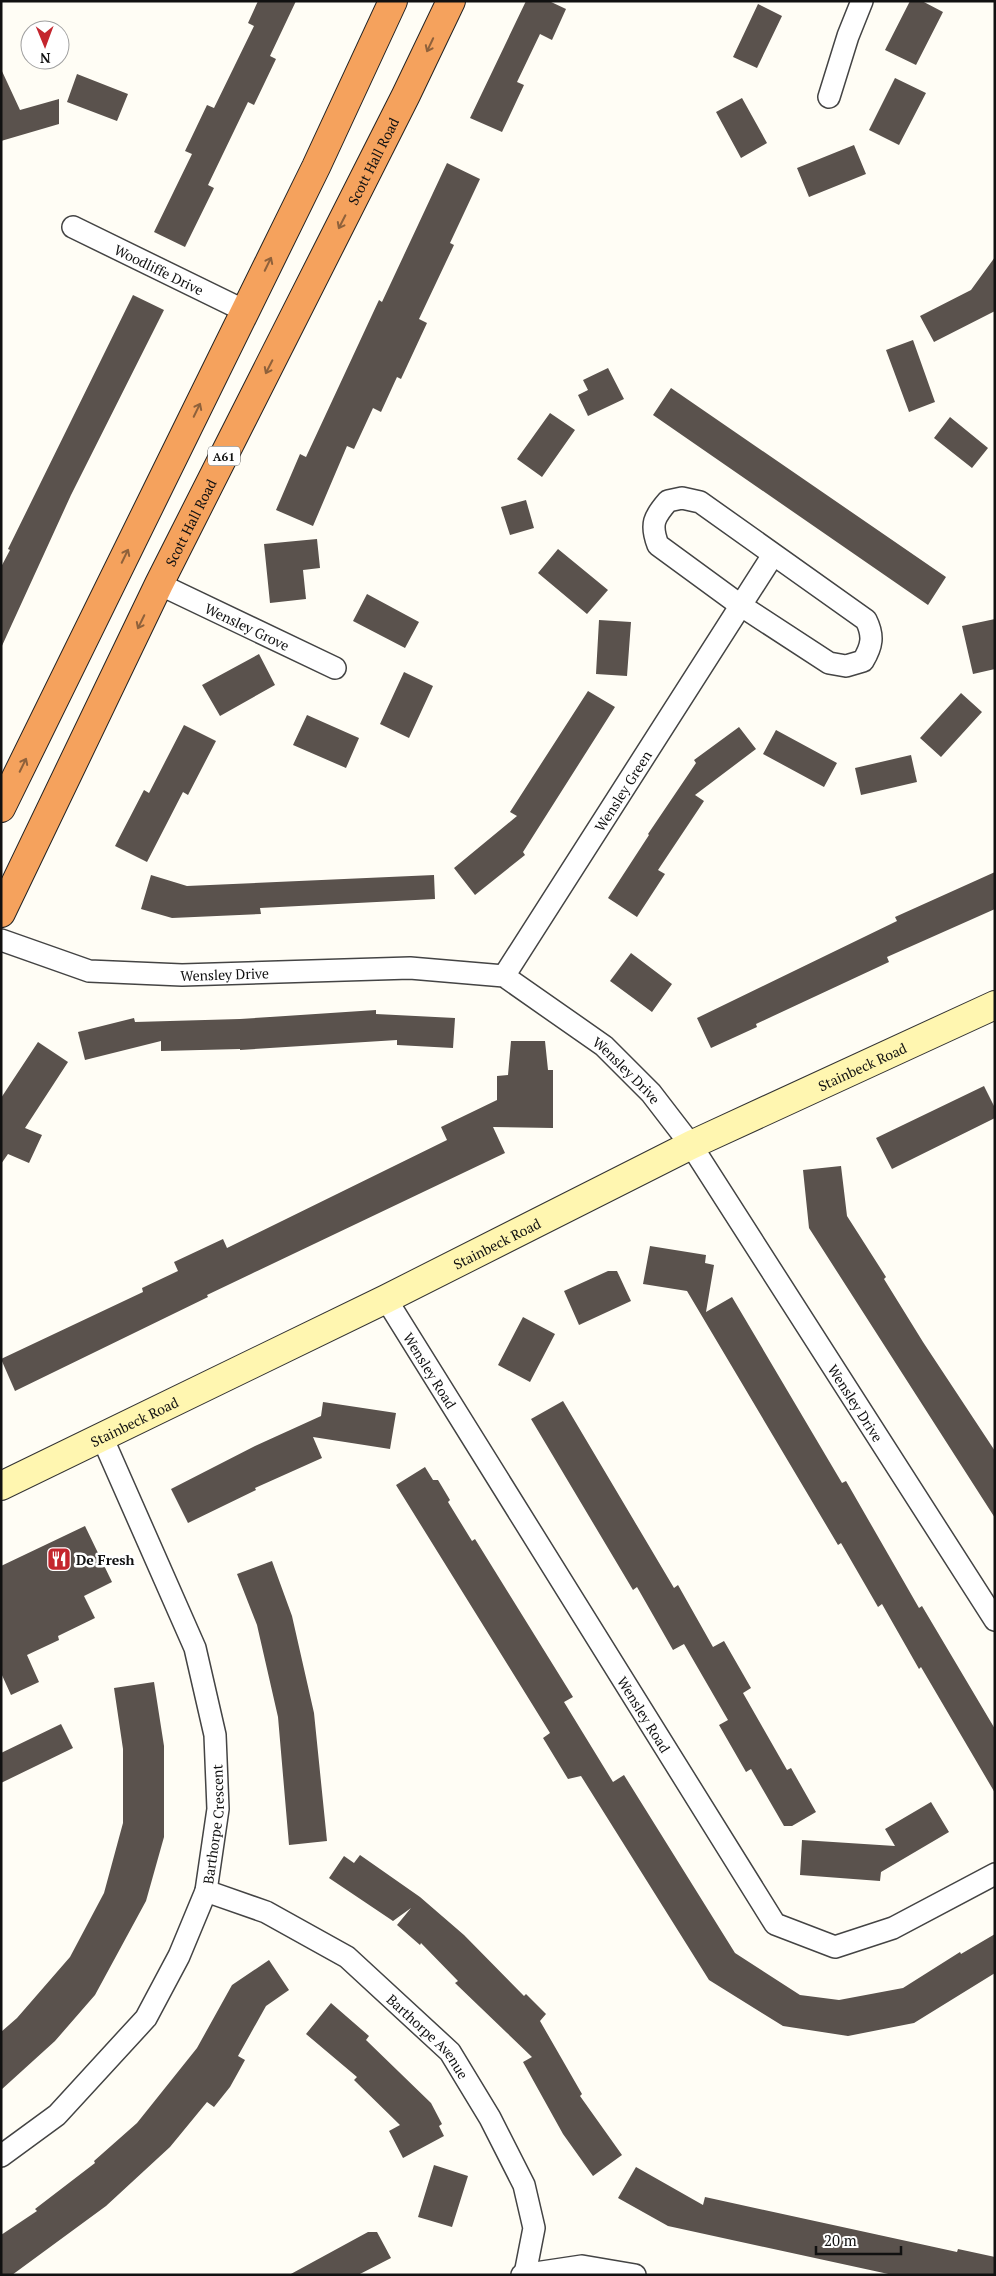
<svg xmlns="http://www.w3.org/2000/svg" width="996" height="2276" viewBox="0 0 996 2276" font-family="'PT Serif',serif">
	<style>
		.building { fill: #5a524d }
		.lines { fill: none; stroke-linecap: round; stroke-linejoin: round }
		.street-casing { stroke: #444; stroke-width: 24 }
		.secondary-casing { stroke: #333; stroke-width: 30 }
		.highway-casing { stroke: #222; stroke-width: 30 }
		.street { stroke: #fff; stroke-width: 21 }
		.secondary { stroke: #fff6b0; stroke-width: 28 }
		.highway { stroke: #f5a25d; stroke-width: 28 }
		.oneway { stroke: #8e613b }
		.labels { text-anchor: middle; dominant-baseline: central; stroke-width: 5; stroke-linejoin: round; paint-order: stroke }
		.shield { fill: #fff; stroke: #585858; stroke-width: 1 }
		.shield-label { font-size: 12px; font-weight: bold; fill: #111 }
		.street-label { font-size: 14px; fill: #111; stroke: #fff }
		.poi-label { font-size: 14px; font-weight: bold; fill: #111; stroke: #fff; text-anchor: start }
	</style>
	<rect width="100%" height="100%" fill="#fffdf5"/>
	<!-- building -->
	<path class="building" d="M 258,1 L 296,1 L 270,56 L 276,59 L 254,105 L 248,102 L 208,185 L 214,188 L 185,247 L 154,232 L 192,154 L 185,151 L 207,105 L 214,108 L 254,26 L 248,23 Z
		M 526,1 L 549,1 L 566,9 L 552,40 L 540,34 L 517,82 L 524,85 L 502,132 L 470,118 Z
		M 910,1 L 922,1 L 943,12 L 916,65 L 885,50 Z
		M 758,4 L 782,16 L 757,68 L 733,57 Z
		M 1,69 L 20,110 L 59,99 L 59,124 L 1,141 Z
		M 77,74 L 128,94 L 117,121 L 67,102 Z
		M 895,78 L 926,93 L 899,145 L 869,130 Z
		M 742,98 L 767,143 L 741,158 L 716,112 Z
		M 854,145 L 866,174 L 809,197 L 797,168 Z
		M 447,163 L 480,179 L 450,243 L 454,245 L 419,319 L 427,323 L 401,379 L 397,377 L 381,412 L 373,408 L 354,449 L 347,446 L 313,526 L 276,510 L 300,454 L 306,457 L 379,300 L 382,302 Z
		M 995,257 L 995,311 L 934,342 L 920,316 L 971,290 Z
		M 133,295 L 164,310 L 71,495 L 1,648 L 1,567 L 10,550 L 8,549 Z
		M 913,340 L 935,402 L 909,412 L 886,350 Z
		M 608,368 L 624,399 L 588,416 L 578,395 L 588,390 L 583,380 Z
		M 671,388 L 946,577 L 928,605 L 653,415 Z
		M 550,413 L 575,430 L 542,477 L 517,459 Z
		M 950,417 L 988,448 L 972,468 L 934,438 Z
		M 526,500 L 534,528 L 510,535 L 501,507 Z
		M 317,539 L 320,568 L 303,570 L 306,599 L 270,603 L 264,544 Z
		M 558,549 L 608,590 L 587,614 L 538,573 Z
		M 367,594 L 419,622 L 405,648 L 353,621 Z
		M 995,619 L 995,669 L 973,674 L 962,626 Z
		M 599,620 L 631,622 L 627,676 L 596,674 Z
		M 259,654 L 275,685 L 220,716 L 202,685 Z
		M 404,672 L 433,686 L 409,738 L 380,724 Z
		M 588,691 L 615,707 L 523,852 L 525,855 L 475,895 L 454,868 L 517,816 L 510,812 Z
		M 961,693 L 982,712 L 941,757 L 920,738 Z
		M 307,715 L 359,738 L 346,768 L 293,745 Z
		M 184,725 L 216,741 L 188,795 L 183,792 L 147,862 L 115,846 L 144,790 L 149,793 Z
		M 739,727 L 756,749 L 695,795 L 704,801 L 658,870 L 665,874 L 637,917 L 608,898 L 649,835 L 648,834 L 696,763 L 694,760 Z
		M 776,730 L 837,763 L 824,787 L 763,754 Z
		M 911,755 L 917,782 L 861,795 L 855,768 Z
		M 995,872 L 995,909 L 887,957 L 889,962 L 756,1024 L 757,1027 L 711,1048 L 697,1018 L 897,921 L 895,917 Z
		M 151,875 L 187,886 L 434,875 L 435,899 L 260,908 L 261,914 L 172,918 L 141,909 Z
		M 631,953 L 672,984 L 652,1012 L 610,981 Z
		M 376,1010 L 376,1014 L 455,1018 L 453,1048 L 397,1045 L 397,1040 L 240,1050 L 240,1049 L 161,1051 L 161,1041 L 85,1060 L 78,1032 L 134,1018 L 135,1022 L 240,1019 Z
		M 511,1041 L 545,1041 L 548,1070 L 553,1070 L 553,1128 L 493,1127 L 505,1153 L 251,1274 L 207,1295 L 208,1297 L 15,1391 L 1,1359 L 143,1292 L 142,1288 L 178,1271 L 174,1262 L 223,1239 L 227,1248 L 447,1140 L 441,1127 L 497,1100 L 497,1076 L 508,1075 Z
		M 38,1042 L 68,1062 L 25,1128 L 42,1135 L 29,1163 L 8,1154 L 1,1164 L 1,1098 Z
		M 984,1086 L 995,1108 L 995,1118 L 892,1169 L 876,1138 Z
		M 841,1166 L 847,1216 L 886,1277 L 884,1279 L 923,1342 L 995,1451 L 995,1518 L 809,1228 L 803,1170 Z
		M 650,1246 L 706,1255 L 705,1263 L 714,1265 L 706,1312 L 732,1297 L 842,1483 L 846,1481 L 919,1608 L 922,1606 L 995,1729 L 995,1793 L 921,1667 L 919,1669 L 882,1604 L 878,1607 L 841,1543 L 838,1545 L 687,1291 L 643,1284 Z
		M 608,1271 L 617,1271 L 631,1301 L 579,1325 L 564,1291 Z
		M 523,1317 L 555,1334 L 530,1382 L 498,1365 Z
		M 563,1401 L 674,1588 L 678,1585 L 713,1647 L 724,1641 L 751,1688 L 743,1693 L 787,1770 L 791,1768 L 816,1812 L 792,1826 L 784,1826 L 751,1769 L 746,1772 L 719,1725 L 728,1720 L 684,1644 L 673,1650 L 637,1587 L 633,1590 L 531,1419 Z
		M 323,1402 L 396,1413 L 390,1449 L 313,1437 L 322,1458 L 255,1488 L 256,1490 L 188,1523 L 171,1489 L 255,1446 L 321,1416 Z
		M 425,1467 L 433,1480 L 438,1480 L 450,1500 L 448,1502 L 472,1541 L 475,1539 L 573,1697 L 564,1702 L 613,1782 L 624,1775 L 735,1953 L 800,1995 L 839,2000 L 903,1988 L 960,1952 L 961,1954 L 995,1934 L 995,1973 L 914,2023 L 848,2036 L 783,2026 L 709,1980 L 581,1776 L 568,1779 L 543,1738 L 550,1733 L 396,1485 Z
		M 85,1526 L 112,1582 L 84,1596 L 95,1618 L 58,1636 L 59,1640 L 27,1655 L 39,1682 L 11,1695 L 1,1673 L 1,1566 Z
		M 272,1561 L 292,1616 L 314,1713 L 327,1841 L 289,1845 L 278,1717 L 257,1625 L 237,1574 Z
		M 154,1682 L 164,1746 L 164,1837 L 146,1901 L 95,1995 L 55,2041 L 1,2090 L 1,2032 L 17,2018 L 70,1957 L 104,1893 L 123,1823 L 123,1749 L 114,1688 Z
		M 61,1724 L 73,1748 L 1,1783 L 1,1753 Z
		M 931,1802 L 949,1832 L 881,1872 L 880,1881 L 800,1875 L 802,1840 L 895,1846 L 885,1829 Z
		M 360,1855 L 420,1897 L 464,1935 L 524,1996 L 526,1994 L 546,2014 L 540,2021 L 582,2094 L 580,2096 L 622,2155 L 593,2176 L 563,2134 L 523,2062 L 532,2057 L 455,1983 L 458,1981 L 421,1943 L 420,1945 L 397,1925 L 411,1908 L 393,1921 L 329,1878 L 344,1856 L 354,1863 Z
		M 269,1960 L 289,1990 L 266,2006 L 238,2056 L 245,2060 L 230,2087 L 214,2107 L 207,2102 L 170,2147 L 106,2206 L 12,2275 L 1,2275 L 1,2235 L 37,2211 L 35,2209 L 95,2163 L 94,2161 L 137,2123 L 197,2048 L 232,1985 Z
		M 331,2003 L 369,2036 L 366,2040 L 431,2103 L 442,2124 L 439,2126 L 444,2136 L 403,2158 L 389,2131 L 400,2125 L 354,2080 L 357,2077 L 306,2034 Z
		M 434,2165 L 468,2176 L 452,2227 L 418,2217 Z
		M 636,2167 L 703,2205 L 705,2197 L 957,2252 L 958,2249 L 995,2257 L 995,2275 L 893,2275 L 668,2226 L 618,2198 Z
		M 368,2232 L 377,2232 L 391,2258 L 358,2275 L 289,2275 Z"/>
	<g class="lines">
		<!-- street casing -->
		<g class="street-casing">
			<g id="street">
				<path d="M 829,97 L 848,36 L 862,1"/>
				<path id="s1" d="M 73,227 L 245,311"/>
				<path d="M 682,498 L 700,502 L 866,620 C 874,636 872,646 863,661 L 846,666 L 829,663 L 740,605 L 658,545 C 650,524 654,517 668,501 Z"/>
				<path id="s2" d="M 159,584 L 335,668"/>
				<path id="s3" d="M 1,940 L 89,971 L 182,975 L 410,968 L 504,976 L 604,1046 L 651,1093 L 691,1145 L 995,1620"/>
				<path id="s4" d="M 504,976 L 773,555"/>
				<path id="s5" d="M 386,1299 L 775,1924 L 835,1947 L 893,1928 L 995,1874"/>
				<path id="s6" d="M 206,1891 L 266,1912 L 347,1957 L 450,2052 L 490,2118 L 524,2185 L 534,2228 L 525,2274"/>
				<path id="s7" d="M 1,2156 L 57,2115 L 146,2018 L 179,1956 L 206,1891 L 218,1809 L 215,1735 L 195,1648 L 102,1437"/>
				<path d="M 522,2275 L 582,2266 L 635,2275"/>
			</g>
		</g>
		<!-- secondary casing -->
		<g class="secondary-casing">
			<g id="secondary">
				<path id="s8" d="M 1,1486 L 386,1299 L 691,1145 L 995,1005"/>
			</g>
		</g>
		<!-- highway casing -->
		<g class="highway-casing">
			<g id="highway">
				<path d="M 1,808 L 316,167 L 393,1"/>
				<path id="s9" d="M 1,913 L 159,584 L 406,95 L 451,1"/>
			</g>
		</g>
		<!-- street -->
		<use href="#street" class="street"/>
		<!-- secondary -->
		<use href="#secondary" class="secondary"/>
		<!-- highway -->
		<use href="#highway" class="highway"/>
	</g>
	<!-- one-way arrows -->
	<defs><path id="oneway-shaft" d="M-6 0H5M1.5-3L5.5 0L1.5 3" fill="none" stroke-width="1.6" stroke-linecap="round" stroke-linejoin="round" transform="scale(1.25)"/></defs>
	<g class="oneway">
		<use href="#oneway-shaft" transform="translate(430 45) rotate(115)"/>
		<use href="#oneway-shaft" transform="translate(342 222) rotate(117)"/>
		<use href="#oneway-shaft" transform="translate(268 264) rotate(-64)"/>
		<use href="#oneway-shaft" transform="translate(269 367) rotate(117)"/>
		<use href="#oneway-shaft" transform="translate(197 410) rotate(-64)"/>
		<use href="#oneway-shaft" transform="translate(125 556) rotate(-64)"/>
		<use href="#oneway-shaft" transform="translate(141 622) rotate(116)"/>
		<use href="#oneway-shaft" transform="translate(23 765) rotate(-64)"/>
	</g>
	<!-- icons -->
	<defs>
		<g id="restaurant-square" transform="scale(1.25)"><rect x="-9" y="-9" width="18" height="18" rx="4" fill="#c4262e" stroke="#fff"/><path d="M-5-6h1v4h1v-4h1v4h1v-4h1v5L-1.5 .5V6h-2V.5L-5-1ZM5-6V6H3V1.5H1.5Q1.5-4 5-6Z" fill="#fff"/></g>
	</defs>
	<g fill-rule="evenodd">
		<use href="#restaurant-square" x="59" y="1559"/>
	</g>
	<g class="labels">
		<!-- shield labels -->
		<rect class="shield" x="208" y="446.5" width="32" height="19" rx="4"/>
		<g class="shield-label">
			<text x="224" y="456">A61</text>
		</g>
		<!-- street labels -->
		<g class="street-label">
			<text stroke="none"><textPath href="#s9" startOffset="839">Scott Hall Road</textPath></text>
			<text stroke="none"><textPath href="#s1" startOffset="96">Woodliffe Drive</textPath></text>
			<text stroke="none"><textPath href="#s9" startOffset="434">Scott Hall Road</textPath></text>
			<text stroke="none"><textPath href="#s2" startOffset="98">Wensley Grove</textPath></text>
			<text stroke="none"><textPath href="#s4" startOffset="220">Wensley Green</textPath></text>
			<text stroke="none"><textPath href="#s3" startOffset="229">Wensley Drive</textPath></text>
			<text stroke="none"><textPath href="#s8" startOffset="958">Stainbeck Road</textPath></text>
			<text stroke="none"><textPath href="#s3" startOffset="664">Wensley Drive</textPath></text>
			<text stroke="none"><textPath href="#s8" startOffset="552">Stainbeck Road</textPath></text>
			<text stroke="none"><textPath href="#s5" startOffset="84">Wensley Road</textPath></text>
			<text stroke="none"><textPath href="#s3" startOffset="1069">Wensley Drive</textPath></text>
			<text stroke="none"><textPath href="#s8" startOffset="148">Stainbeck Road</textPath></text>
			<text stroke="none"><textPath href="#s5" startOffset="489">Wensley Road</textPath></text>
			<text stroke="none"><textPath href="#s7" startOffset="409">Barthorpe Crescent</textPath></text>
			<text stroke="none"><textPath href="#s6" startOffset="270">Barthorpe Avenue</textPath></text>
		</g>
		<!-- poi labels -->
		<g class="poi-label">
			<text x="76" y="1559">De Fresh</text>
		</g>
	</g>
	<!-- border -->
	<rect width="996" height="2276" fill="none" stroke="#111111" stroke-width="5"/>
	<!-- north arrow -->
	<g transform="translate(45 45) rotate(179)"><circle r="24" fill="#ffffff" stroke="#a0a0a0"/>
	<path d="M0-4L9 19L0 12L-9 19Z" fill="#c4262e"/>
	<text y="-8" font-size="14" font-weight="bold" text-anchor="middle" fill="#111111">N</text>
	</g>
	<!-- scale -->
	<path d="M816 2246v8h85v-8" fill="none" stroke="#111111" stroke-width="2.5"/>
	<text x="824" y="2246" font-size="15" fill="#111111" stroke="#ffffff" stroke-width="4" paint-order="stroke">20 m</text>
</svg>
